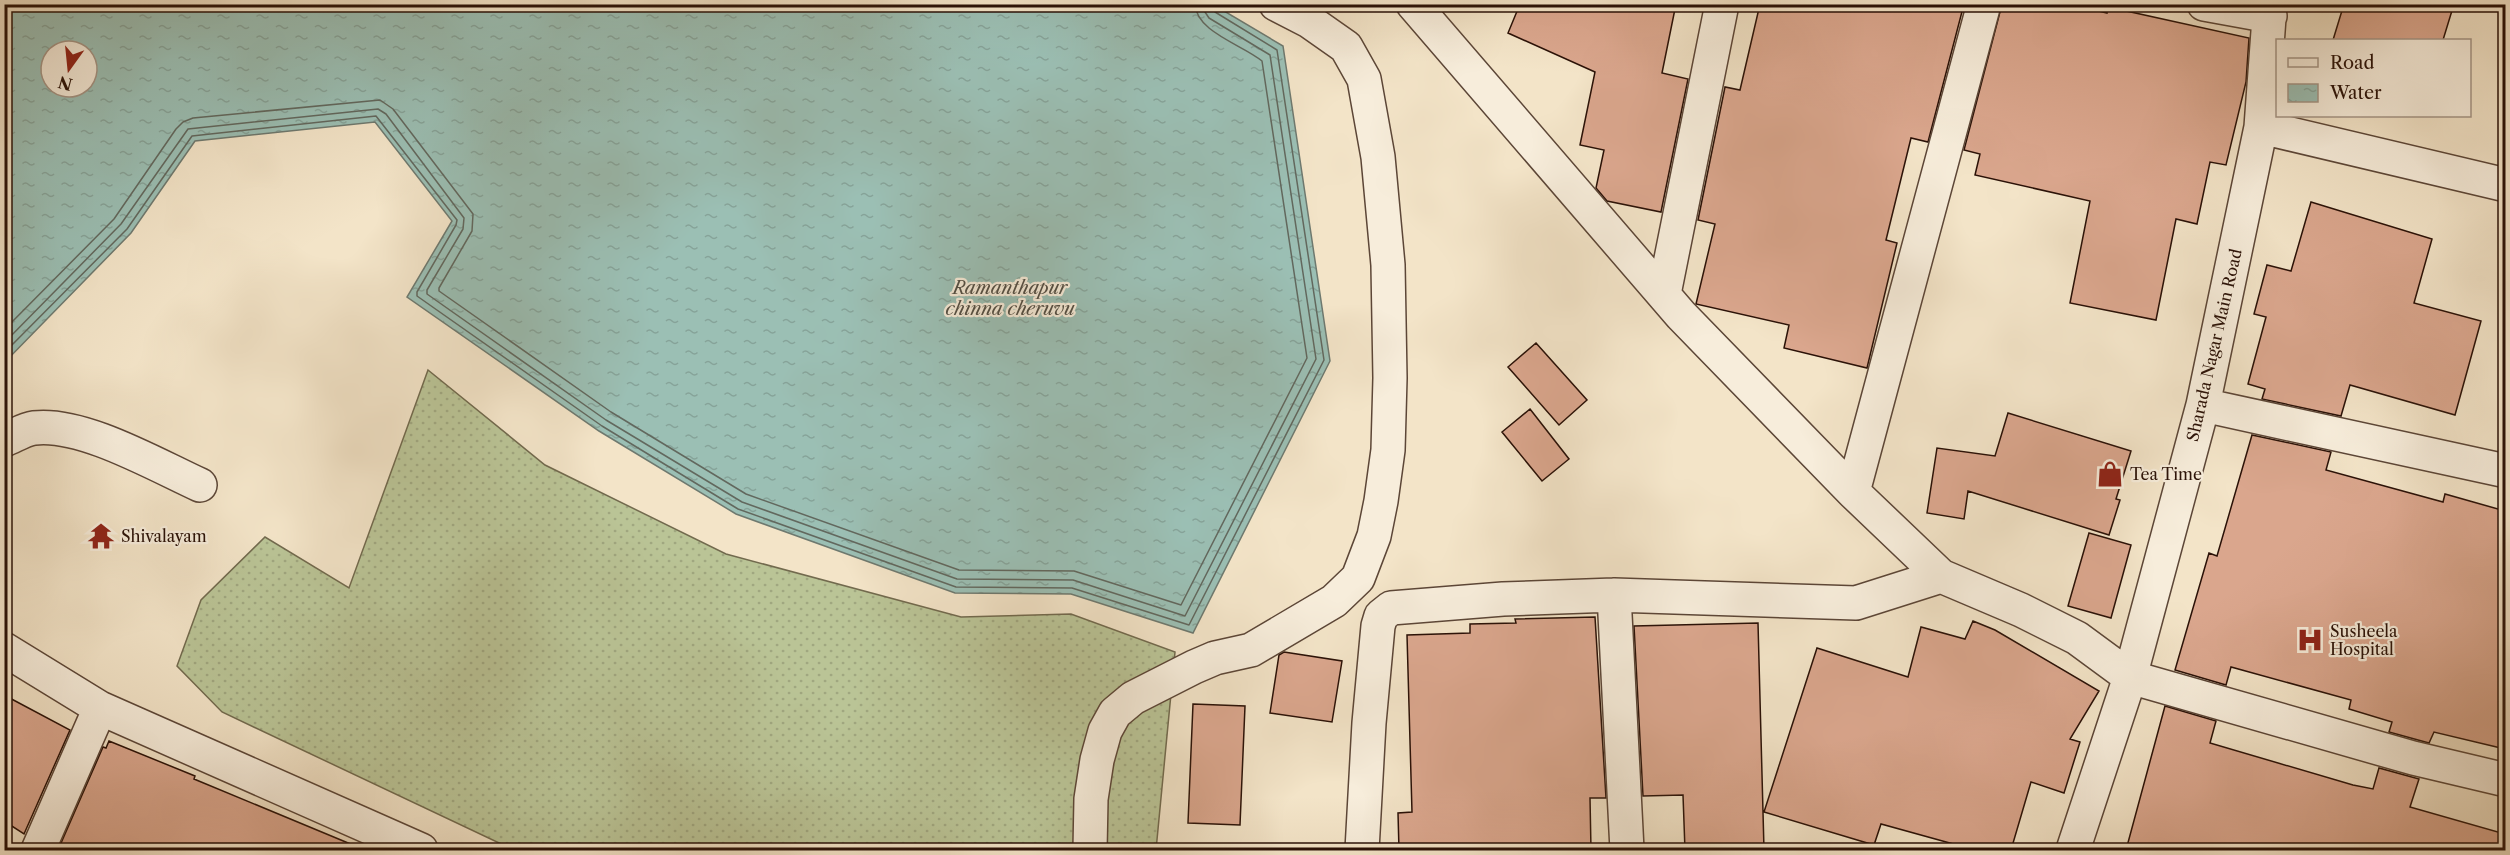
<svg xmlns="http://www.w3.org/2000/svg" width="2510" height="855" viewBox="0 0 2510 855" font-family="'Libre Caslon Text',serif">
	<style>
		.grass { fill: url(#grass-dots); stroke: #726a4e; stroke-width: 1.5 }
		.water { fill: url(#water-ripples); stroke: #6e796f; stroke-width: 1.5; fill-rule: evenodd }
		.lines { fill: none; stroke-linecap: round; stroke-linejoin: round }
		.shore { stroke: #62685e; stroke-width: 1.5 }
		.building { fill: #daa68d; stroke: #2a1107; stroke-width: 1.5 }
		.minor-casing { stroke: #5c4637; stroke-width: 36 }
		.minor { stroke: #f7eddb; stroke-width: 33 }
		.labels { text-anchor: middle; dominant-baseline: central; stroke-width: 4.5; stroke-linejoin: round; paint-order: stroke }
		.street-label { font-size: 16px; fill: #2a1107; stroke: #f7eddb }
		.poi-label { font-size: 16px; fill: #2a1107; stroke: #f7eddb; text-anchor: start }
		.water-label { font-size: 18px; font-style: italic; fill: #524e44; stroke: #f7eddb }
	</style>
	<defs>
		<pattern id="grass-dots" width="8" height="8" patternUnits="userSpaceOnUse" patternTransform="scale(1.5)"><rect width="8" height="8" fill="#bac496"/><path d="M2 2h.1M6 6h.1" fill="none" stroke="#a0a780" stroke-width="1.8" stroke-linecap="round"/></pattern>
		<pattern id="water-ripples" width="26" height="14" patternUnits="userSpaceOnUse" patternTransform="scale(1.5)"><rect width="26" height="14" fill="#9bbfb4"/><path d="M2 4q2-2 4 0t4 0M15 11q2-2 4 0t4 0" fill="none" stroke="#86a399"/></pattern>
	</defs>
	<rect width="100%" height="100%" fill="#f3e4c8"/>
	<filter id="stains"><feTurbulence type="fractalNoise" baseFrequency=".00333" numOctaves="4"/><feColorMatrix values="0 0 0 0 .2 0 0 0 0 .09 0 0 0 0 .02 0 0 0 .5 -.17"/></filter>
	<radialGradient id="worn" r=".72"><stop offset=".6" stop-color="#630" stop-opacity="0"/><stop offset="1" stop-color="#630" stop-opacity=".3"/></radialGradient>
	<!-- grass -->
	<path class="grass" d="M 428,370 L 545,465 L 726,554 L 961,617 L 1071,614 L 1175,652 L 1156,850 L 514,850 L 222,712 L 177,666 L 201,600 L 265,537 L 349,588 Z"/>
	<!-- water -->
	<path class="water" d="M 5,4 L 1214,5 L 1283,46 L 1330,361 L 1193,633 L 1071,594 L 955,593 L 736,514 L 599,431 L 407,297 L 452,221 L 375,122 L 195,141 L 131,233 L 5,362 ZM 51,51 L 87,51 L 87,87 L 51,87 Z"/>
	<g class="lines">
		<!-- shore -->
		<path class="shore" d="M 4,330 L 114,219 L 176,129 L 183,122 L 193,118 L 380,100 L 393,109 L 473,214 L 472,231 L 439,288 L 439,291 L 611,412 L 746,494 L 959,570 L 1074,571 L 1181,605 L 1307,358 L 1262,61 C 1243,45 1196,32 1195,4
			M 4,343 L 121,224 L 188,129 L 378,109 L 386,114 L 464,218 L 463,229 L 427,290 L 427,294 L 606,420 L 742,502 L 957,579 L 1073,580 L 1185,616 L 1316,359 L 1270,55 L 1209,18 L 1205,12 L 1204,4
			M 4,353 L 127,229 L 192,136 L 376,116 L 457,220 L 456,225 L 417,292 L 417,296 L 602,426 L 738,509 L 956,587 L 1072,588 L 1189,625 L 1324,360 L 1277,50 L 1215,12 L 1212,4"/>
	</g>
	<!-- building -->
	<path class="building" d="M 1520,4 L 1676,4 L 1662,73 L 1688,79 L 1661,212 L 1607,201 L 1596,188 L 1604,150 L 1580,145 L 1595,72 L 1508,33 Z
		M 1760,4 L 1964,4 L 1928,142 L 1911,138 L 1886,240 L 1897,243 L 1867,368 L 1784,348 L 1789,325 L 1696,304 L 1715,224 L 1698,220 L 1725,87 L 1740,90 Z
		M 2002,4 L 2070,4 L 2107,13 L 2108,7 L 2249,38 L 2246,82 L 2226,165 L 2210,162 L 2197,224 L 2176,219 L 2156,320 L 2070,303 L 2090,201 L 1975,175 L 1980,154 L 1964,150 Z
		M 2344,4 L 2454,4 L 2443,40 L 2333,40 Z
		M 2311,202 L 2432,239 L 2414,303 L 2481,321 L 2455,415 L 2350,385 L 2341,416 L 2262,399 L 2265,389 L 2248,384 L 2266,317 L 2254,314 L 2267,265 L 2291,271 Z
		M 1536,343 L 1587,400 L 1559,425 L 1508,367 Z
		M 1530,409 L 1569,459 L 1542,481 L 1502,432 Z
		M 2008,413 L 2131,451 L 2116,499 L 2120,500 L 2109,535 L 1968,491 L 1964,519 L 1927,513 L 1937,448 L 1995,456 Z
		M 2252,435 L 2331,452 L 2326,470 L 2443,502 L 2445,494 L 2505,511 L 2505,749 L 2434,732 L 2429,743 L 2389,732 L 2392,722 L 2349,709 L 2351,700 L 2231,667 L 2226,685 L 2175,670 L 2209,553 L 2217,556 Z
		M 2089,533 L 2131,545 L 2111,618 L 2068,606 Z
		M 1595,617 L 1606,798 L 1590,798 L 1591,850 L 1399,850 L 1398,813 L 1412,812 L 1407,635 L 1470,633 L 1470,624 L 1516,623 L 1515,619 Z
		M 1973,621 L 1995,630 L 2099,691 L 2070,739 L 2080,742 L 2064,793 L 2031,782 L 2011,850 L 1975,850 L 1881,824 L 1874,845 L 1764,812 L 1817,648 L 1908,677 L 1921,627 L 1965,639 Z
		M 1758,623 L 1764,850 L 1685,850 L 1683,795 L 1643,796 L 1634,626 Z
		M 1284,652 L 1342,661 L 1332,722 L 1270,713 L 1279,655 Z
		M 4,695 L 70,730 L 24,834 L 4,821 Z
		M 1193,704 L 1245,706 L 1240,825 L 1188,823 Z
		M 2165,706 L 2216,721 L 2210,743 L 2353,785 L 2373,789 L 2379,768 L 2419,779 L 2410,807 L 2505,834 L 2505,850 L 2126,850 Z
		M 109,741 L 195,776 L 194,779 L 365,850 L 58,850 L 103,747 L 106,748 Z"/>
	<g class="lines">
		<!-- minor casing -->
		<g class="minor-casing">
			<path id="minor" d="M 1413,4 L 1681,315 L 1853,492 L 1941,576 L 2021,610 L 2077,638 L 2130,677 L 2413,758 L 2506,780
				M 2204,4 L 2270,16
				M 2261,127 L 2506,185
				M 1664,294 L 1722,4
				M 2203,405 L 2506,471
				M 4,440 C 14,436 25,429 34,428 C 82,422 156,465 200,485
				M 1853,492 L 1984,4
				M 1614,595 L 1627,850
				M 4,649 L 100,708 L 421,850
				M 38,850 L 100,708
				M 1090,850 L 1091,799 L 1097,760 L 1105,731 L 1115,713 L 1133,698 L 1194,667 L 1215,658 L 1251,650 L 1334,601 L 1358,578 L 1374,536 L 1381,501 L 1388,450 L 1390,378 L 1388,265 L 1378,157 L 1364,79 L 1346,47 L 1309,21 L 1276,4
				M 1362,850 L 1369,723 L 1378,626 L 1381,616 L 1391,608 L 1503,599 L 1614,595 L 1856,603 L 1941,576
				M 2073,850 L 2130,677 L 2203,405 L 2261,127 L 2270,4"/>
		</g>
		<!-- minor -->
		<use href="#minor" class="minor"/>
	</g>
	<!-- icons -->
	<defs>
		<g id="shop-bare" transform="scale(2.07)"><path d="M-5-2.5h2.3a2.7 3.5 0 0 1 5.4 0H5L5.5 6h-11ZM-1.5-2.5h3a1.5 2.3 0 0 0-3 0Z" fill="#8f2418" stroke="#f7eddb" stroke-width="2.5" paint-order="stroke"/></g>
		<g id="temple-bare" transform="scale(2.07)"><path d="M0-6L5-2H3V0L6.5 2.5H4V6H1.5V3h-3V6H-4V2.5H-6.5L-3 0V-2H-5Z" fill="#8f2418" stroke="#f7eddb" stroke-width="2.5" paint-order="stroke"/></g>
		<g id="hospital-bare" transform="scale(2.07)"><path d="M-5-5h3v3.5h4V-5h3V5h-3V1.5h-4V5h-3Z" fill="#8f2418" stroke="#f7eddb" stroke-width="2.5" paint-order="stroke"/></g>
	</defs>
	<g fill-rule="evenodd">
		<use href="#shop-bare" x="2110" y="474"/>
		<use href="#temple-bare" x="101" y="536"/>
		<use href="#hospital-bare" x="2310" y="640"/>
	</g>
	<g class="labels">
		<!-- street labels -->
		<g class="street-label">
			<text transform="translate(2214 345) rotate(-77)">Sharada Nagar Main Road</text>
		</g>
		<!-- poi labels -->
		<g class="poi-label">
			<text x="2130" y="474">Tea Time</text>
			<text x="121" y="536">Shivalayam</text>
			<text x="2330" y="631">Susheela<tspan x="2330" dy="18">Hospital</tspan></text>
		</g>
		<!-- water labels -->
		<g class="water-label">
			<text x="1010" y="288">Ramanthapur<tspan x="1010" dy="21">chinna cheruvu</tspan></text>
		</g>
	</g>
	<!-- margin -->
	<rect width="2510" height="855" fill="none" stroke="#f3e4c8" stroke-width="24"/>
	<rect x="6" y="6" width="2498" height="843" fill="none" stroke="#2a1107" stroke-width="3"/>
	<rect x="12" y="12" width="2486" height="831" fill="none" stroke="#2a1107" stroke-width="1.5"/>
	<!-- legend -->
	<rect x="2276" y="39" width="195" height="78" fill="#f7eddb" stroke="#a59586" stroke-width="1.5"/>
	<rect x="2288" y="58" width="30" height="9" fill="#f7eddb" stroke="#a59586" stroke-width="1.5"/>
	<text x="2330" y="69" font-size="18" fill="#2a1107">Road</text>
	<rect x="2288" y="84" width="30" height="18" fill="url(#water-ripples)" stroke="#a59586" stroke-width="1.5"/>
	<text x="2330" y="99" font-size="18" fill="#2a1107">Water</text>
	<!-- north arrow -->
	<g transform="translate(69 69) rotate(195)"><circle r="28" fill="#f7eddb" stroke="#a59586" stroke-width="1.5"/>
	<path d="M0-4.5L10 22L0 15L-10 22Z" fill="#8f2418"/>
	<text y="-9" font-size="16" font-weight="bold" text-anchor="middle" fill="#2a1107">N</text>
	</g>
	<rect width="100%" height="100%" filter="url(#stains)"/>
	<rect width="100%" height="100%" fill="url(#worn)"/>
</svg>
